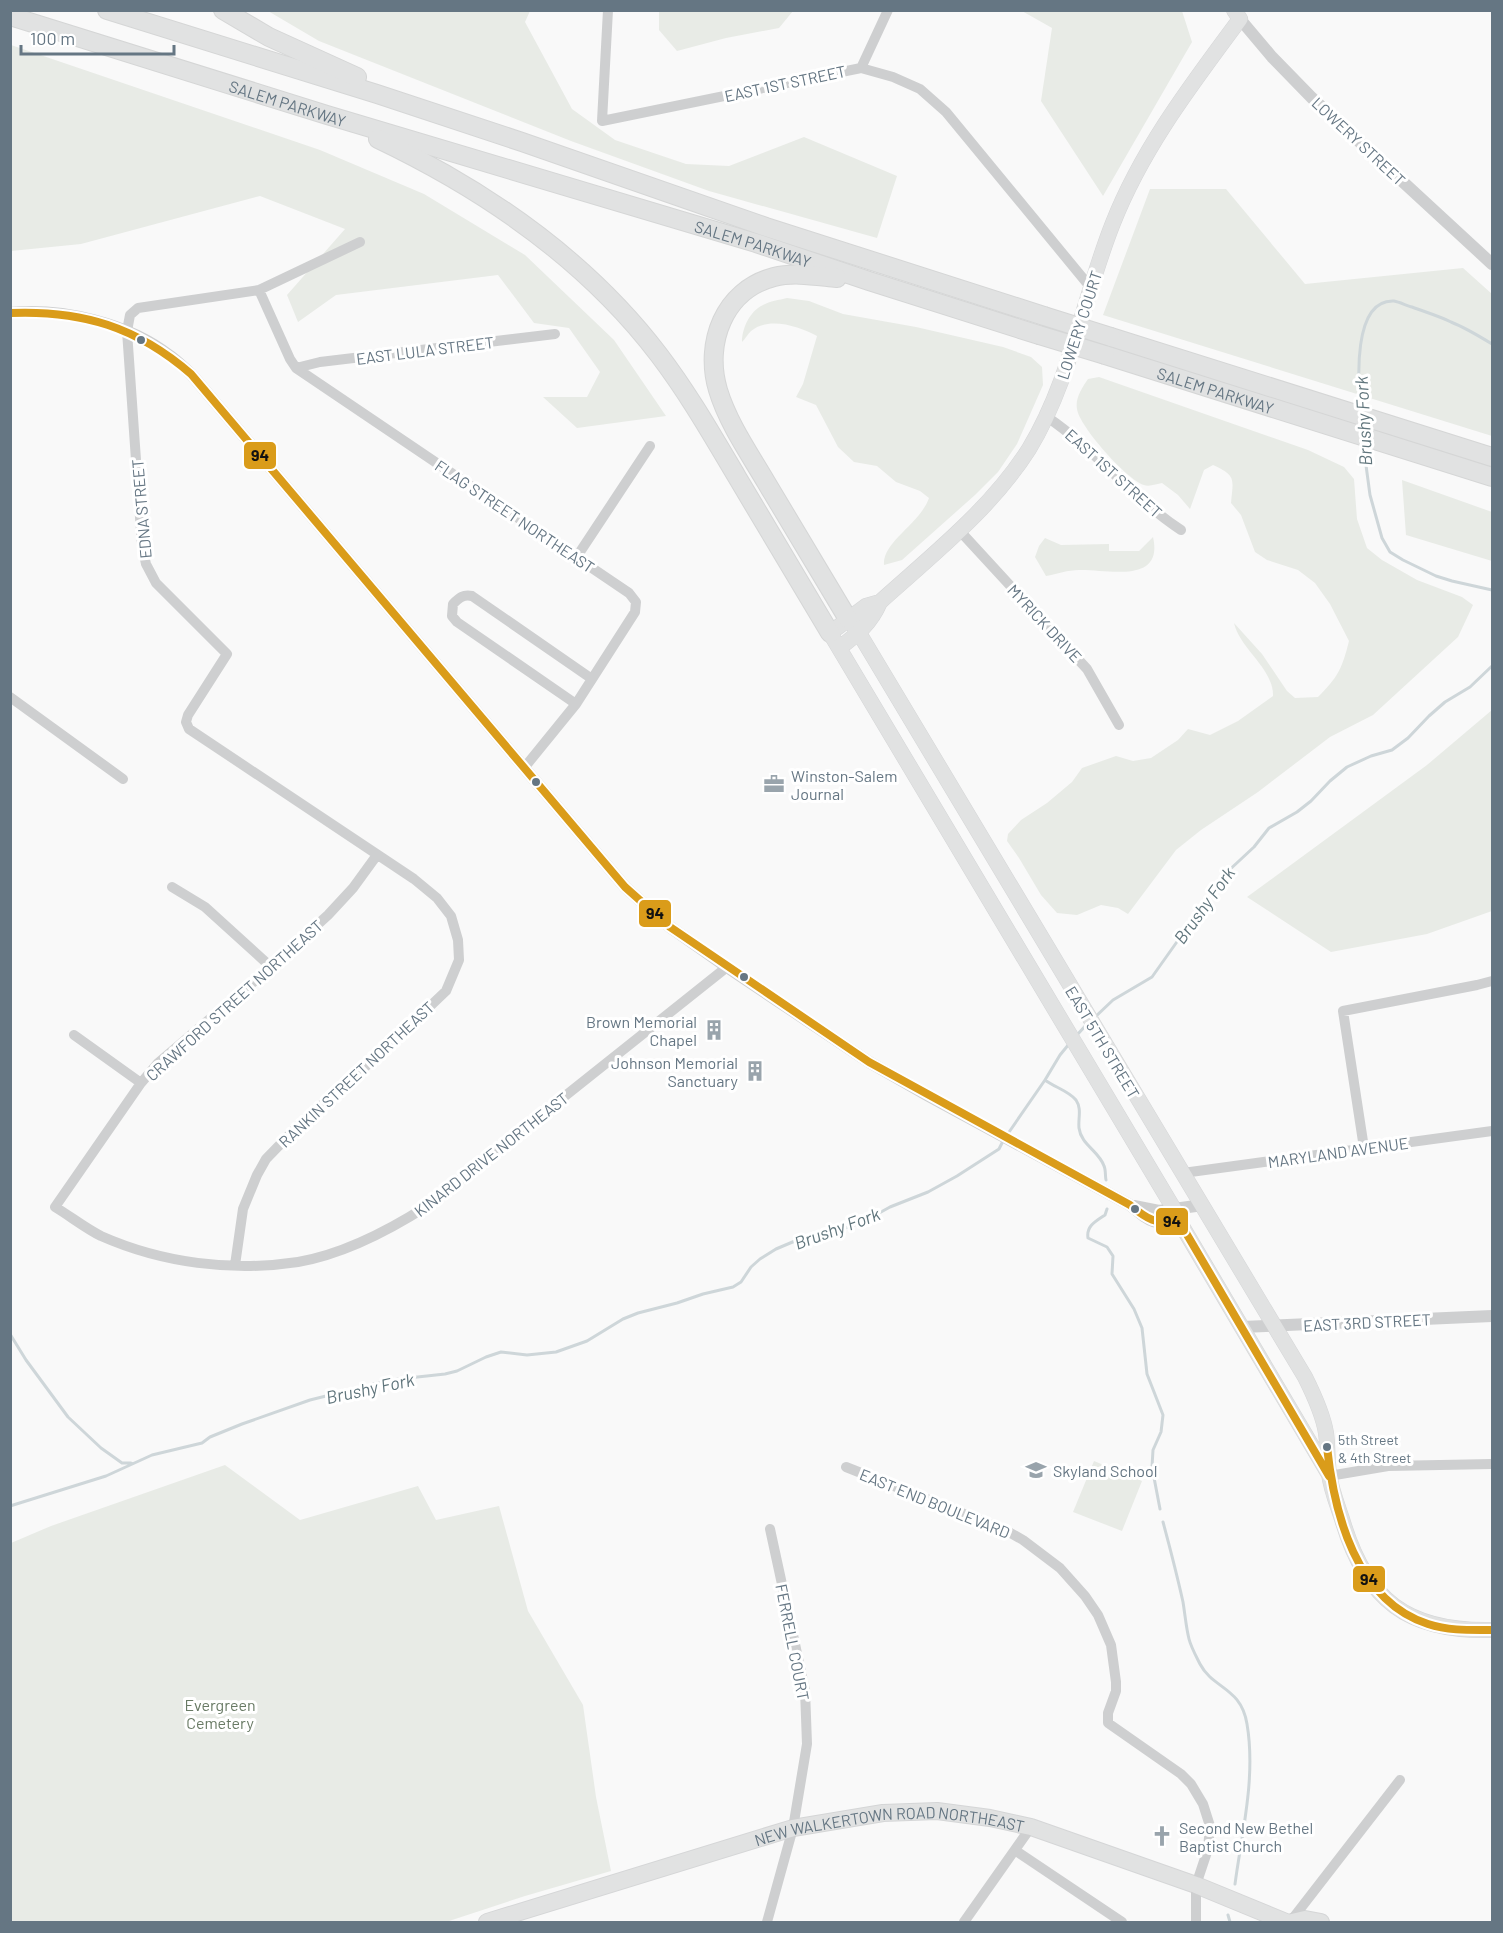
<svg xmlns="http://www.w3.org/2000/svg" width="1503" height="1933" viewBox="0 0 1503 1933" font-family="Barlow,sans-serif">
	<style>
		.green { fill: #e8ebe6 }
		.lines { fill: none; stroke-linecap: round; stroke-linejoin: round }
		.stream { stroke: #ced6d9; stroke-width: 3 }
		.secondary-casing { stroke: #d5d6d7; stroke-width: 16 }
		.primary-casing { stroke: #d5d6d7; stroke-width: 18 }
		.motorway-casing { stroke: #d5d6d6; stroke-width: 20 }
		.minor { stroke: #cecfd0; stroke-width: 10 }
		.tertiary { stroke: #cecfd0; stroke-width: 12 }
		.secondary { stroke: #e1e2e2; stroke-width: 15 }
		.primary { stroke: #e1e2e2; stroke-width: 16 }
		.motorway { stroke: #e1e2e2; stroke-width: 18 }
		.motorway-bridge-casing { stroke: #d5d6d6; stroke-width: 20; stroke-linecap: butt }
		.motorway-bridge { stroke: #e1e2e2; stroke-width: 18 }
		.bus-1-casing { stroke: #fff; stroke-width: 12 }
		.bus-1 { stroke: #da9c1a; stroke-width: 8 }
		.bus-dot { fill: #657683; stroke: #fff; stroke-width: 2 }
		.labels { text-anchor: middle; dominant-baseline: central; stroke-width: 6; stroke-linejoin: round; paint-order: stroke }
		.bus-label { font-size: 14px; fill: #657683; stroke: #fff; text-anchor: start }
		.street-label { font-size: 16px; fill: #657683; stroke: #fff }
		.poi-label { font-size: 16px; fill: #657683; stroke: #fff; text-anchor: start }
		.park-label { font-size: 16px; fill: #687a64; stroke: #fff }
		.water-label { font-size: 18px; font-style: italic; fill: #60757c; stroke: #fff }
		.line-badge { stroke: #fff; stroke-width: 2 }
		.pale-badge-label { font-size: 16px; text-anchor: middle; font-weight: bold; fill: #111 }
	</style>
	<rect width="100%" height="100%" fill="#f9f9f9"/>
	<!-- green -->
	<path class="green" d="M 268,11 L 530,11 L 525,22 L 572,109 L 615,140 L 686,164 L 729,166 L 804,137 L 897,176 L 877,238 L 709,191 L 571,141 L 319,41 Z
		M 659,11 L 659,10 L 793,11 L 779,28 L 726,38 L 677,51 L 659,30 Z
		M 1022,11 L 1182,11 L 1192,42 L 1103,196 L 1041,101 L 1052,28 Z
		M 11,45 L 320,150 L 424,194 L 525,255 L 614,340 L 666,416 L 577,428 L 543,397 L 587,397 L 600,372 L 569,328 L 534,323 L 498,275 L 336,295 L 298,322 L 287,295 L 345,229 L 260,196 L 81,244 L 11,251 Z
		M 1150,189 L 1226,189 L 1305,284 L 1463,268 L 1492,294 L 1492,436 L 1103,315 Z
		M 787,298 L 809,301 L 843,314 L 916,327 L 1003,347 L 1031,357 L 1042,367 L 1043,385 L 1017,444 L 998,472 L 975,495 L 902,560 L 884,565 C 882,542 920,524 929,498 L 920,491 L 896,482 L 877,466 L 854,462 L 838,447 L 816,405 L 796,397 L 803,384 L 817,336 C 800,327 769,316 751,331 C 748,334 745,339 742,342 C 742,328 750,311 763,305 C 770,301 779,300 787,298 Z
		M 1099,377 L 1308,450 L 1344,467 L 1354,479 L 1357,519 L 1367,548 L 1382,560 L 1417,580 L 1462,597 L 1473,605 L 1458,637 L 1373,715 L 1330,737 L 1258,792 L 1201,830 L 1176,850 L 1128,914 L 1118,908 L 1101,905 L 1077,915 L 1057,913 L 1041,895 L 1019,858 L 1007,841 L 1008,834 L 1021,820 L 1047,803 L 1072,782 L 1082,768 L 1116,756 L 1133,761 L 1151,758 L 1178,740 L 1188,729 L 1210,735 L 1238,721 L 1273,696 C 1274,669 1240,649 1234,623 L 1262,654 L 1287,691 L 1295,698 L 1318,697 C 1338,677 1342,669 1349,641 L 1330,604 L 1315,583 L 1298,570 L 1267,560 L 1255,552 L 1241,515 L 1231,503 C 1233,479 1237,476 1213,465 L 1204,470 L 1190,509 L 1178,495 L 1162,483 C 1157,484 1149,487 1144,485 C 1127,480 1079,426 1077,409 C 1075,398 1082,388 1088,379 Z
		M 1402,480 L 1492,512 L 1492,561 L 1406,535 Z
		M 1153,537 C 1164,585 1106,569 1079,570 C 1068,570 1057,574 1046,576 L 1035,557 L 1039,546 L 1045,538 L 1061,545 L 1109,544 L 1109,551 L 1139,551 Z
		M 1492,710 L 1492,911 L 1427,934 L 1331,952 L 1247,897 L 1427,765 Z
		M 1094,1461 L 1142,1481 L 1122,1531 L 1073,1512 Z
		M 225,1465 L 300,1520 L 418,1486 L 436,1520 L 499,1506 L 528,1611 L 583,1705 L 596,1797 L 611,1871 L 525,1896 L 446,1922 L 11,1922 L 11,1543 L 51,1526 Z"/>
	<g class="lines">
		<!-- stream -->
		<path class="stream" d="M 1361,410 C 1358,383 1352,299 1394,301 C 1400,302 1407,306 1412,307 C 1425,312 1439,316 1451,322 C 1466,328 1479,336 1492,344
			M 1363,443 L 1370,495 L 1382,538 L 1390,552 L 1403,560 L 1436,576 L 1452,581 L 1492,590
			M 1094,1018 L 1113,1000 L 1152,977 L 1225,874 L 1254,847 L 1269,828 L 1297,812 L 1311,801 L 1330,781 L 1347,767 L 1371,756 L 1392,750 L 1408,738 L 1429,716 L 1445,702 L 1470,687 L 1492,666
			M 1077,1035 L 1087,1024
			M 1045,1080 C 1054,1087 1069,1091 1076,1100 C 1082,1109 1078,1118 1079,1128 C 1081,1145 1099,1151 1104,1166 C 1106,1170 1105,1176 1106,1180
			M 1007,1135 L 1045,1080 L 1060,1055 L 1069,1044
			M 1107,1209 L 1105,1215 C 1096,1221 1086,1226 1088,1238 L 1107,1247 L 1113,1256 L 1112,1274 L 1134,1309 L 1142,1328 L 1147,1374 L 1163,1415 L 1161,1432 L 1153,1450 L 1152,1467 L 1160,1509
			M 10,1334 L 26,1360 L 68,1417 L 101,1448 L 122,1463 L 131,1463
			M 10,1506 L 106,1476 L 152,1455 L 202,1443 L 210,1437 L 242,1424 L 310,1400 L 390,1380 L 445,1374 L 457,1371 L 486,1357 L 501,1352 L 527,1355 L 556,1352 L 587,1341 L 623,1319 L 638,1313 L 677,1303 L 703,1294 L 733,1287 L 741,1282 L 751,1267 L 760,1259 L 776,1249 L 802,1238 L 839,1230 L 863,1222 L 890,1207 L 928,1192 L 957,1176 L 999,1149 L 1003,1141
			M 1163,1522 C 1170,1548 1177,1575 1183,1602 C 1185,1614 1186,1627 1189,1639 C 1191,1647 1196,1656 1200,1664 C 1213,1689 1241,1687 1247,1724 C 1256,1777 1242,1832 1235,1884
			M 1228,1915 L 1230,1922"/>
		<!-- secondary casing -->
		<g class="secondary-casing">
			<path id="secondary" d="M 880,602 L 866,606 L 830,633 L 1174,1209 L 1179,1221 L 1328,1473
				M 848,619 L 859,633 L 1305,1377 C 1314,1395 1323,1414 1326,1433 C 1328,1447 1327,1461 1329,1474 C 1331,1489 1337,1504 1342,1519 C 1366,1601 1408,1632 1492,1630
				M 839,648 C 857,635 871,623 880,602 C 932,555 991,509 1029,449 C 1071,380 1083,298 1113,223 C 1143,147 1192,84 1240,19 L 1234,10"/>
		</g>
		<!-- primary casing -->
		<g class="primary-casing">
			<g id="primary">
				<path id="s1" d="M 487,1922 L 793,1828 L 883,1813 L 937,1811 L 990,1818 L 1031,1827 L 1196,1885 L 1286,1922"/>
				<path d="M 1292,1922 L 1305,1919 L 1321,1922"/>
			</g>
		</g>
		<!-- motorway casing -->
		<g class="motorway-casing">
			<g id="motorway">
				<path d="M 107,10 L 377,94 L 522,142 L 766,227 L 1044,316"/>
				<path d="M 223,10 L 269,37 L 357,77"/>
				<path id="s2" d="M 10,16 L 327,115 L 756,243 L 869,281 L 1039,335"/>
				<path d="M 378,139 C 485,190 586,259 659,355 C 688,393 712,435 737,477 C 768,529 799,581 830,633"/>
				<path d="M 837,278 C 816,276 794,272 774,277 C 724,290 704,343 718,390 C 728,423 749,453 766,482 C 794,528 821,574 848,619"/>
				<path d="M 1111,337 L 1492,457"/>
				<path id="s3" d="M 1105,355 L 1492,477"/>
			</g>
		</g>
		<!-- minor -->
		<path class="minor" d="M 608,10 L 602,121 L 861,68 L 893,77 L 920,89 L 946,112 L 1091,288
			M 861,68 L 888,10
			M 259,290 L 290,359 L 296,368 L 629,593 L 636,602 L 635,612 L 576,704 L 524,768
			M 296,368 L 320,362 L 555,334
			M 1047,417 C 1096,450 1132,498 1181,530
			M 959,530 L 1087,669 L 1119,725
			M 576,558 L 650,446
			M 10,697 L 123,779
			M 576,704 L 457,622 L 452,616 L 453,604 C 459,598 463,594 472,596 L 592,679
			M 377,855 L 353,888 L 328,915 L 271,967 L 158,1063 L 141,1083 L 55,1207 C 70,1216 85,1228 101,1236 C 162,1263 232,1272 298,1262 C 344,1254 388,1231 427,1206 L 727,967
			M 172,887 L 205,907 L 271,967
			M 74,1035 L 141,1083
			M 1364,1148 L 1343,1011 L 1477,985 L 1492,981
			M 1183,1173 L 1492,1131
			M 235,1265 L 243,1209 L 257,1175 L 266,1159 L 299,1125 L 383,1051 L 446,991 L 459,960 L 458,940 L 451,916 L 437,898 L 414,879 L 189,729 L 186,722 L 188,715 L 227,654 L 156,583 L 146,564 L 142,546 L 127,331 L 130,315 L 138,308 L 259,290 L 360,242
			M 846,1467 L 1007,1531 L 1023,1540 L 1060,1568 L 1085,1596 L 1098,1615 L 1111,1645 L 1116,1682 L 1116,1691 L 1108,1713 L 1108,1723 L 1181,1774 L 1191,1784 L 1203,1804 L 1210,1826 L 1208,1849 L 1196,1885 L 1196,1922
			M 1329,1476 L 1388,1466 L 1492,1464
			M 1016,1851 L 1122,1922
			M 767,1922 L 793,1828 L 807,1744 L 805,1690 L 770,1529
			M 964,1922 L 1031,1827
			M 1290,1922 L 1400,1780"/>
		<!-- tertiary -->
		<path class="tertiary" d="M 1240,19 L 1272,57 L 1312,98 L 1492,264
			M 10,313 C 62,308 128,323 170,356 C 177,361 184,368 191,374 L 625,887 L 670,927 L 727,967 L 869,1062 L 927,1095 L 1130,1205 C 1151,1222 1152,1225 1179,1221
			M 1134,1206 L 1159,1211 L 1203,1205
			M 1242,1327 L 1492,1316"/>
		<!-- secondary -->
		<use href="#secondary" class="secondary"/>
		<!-- primary -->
		<use href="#primary" class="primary"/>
		<!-- motorway -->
		<use href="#motorway" class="motorway"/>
		<!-- motorway-bridge casing -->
		<g class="motorway-bridge-casing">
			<path id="motorway-bridge" d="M 1044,316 L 1111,337
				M 1039,335 L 1105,355"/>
		</g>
		<!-- motorway-bridge -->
		<use href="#motorway-bridge" class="motorway-bridge"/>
		<!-- bus-1 casing -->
		<g class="bus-1-casing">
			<path id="bus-1" d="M 10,313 C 82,310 137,327 191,374 L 625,887 L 670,927 L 869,1062 L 1130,1205 C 1148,1220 1155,1224 1179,1221 L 1329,1476
				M 1327,1447 C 1334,1513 1356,1601 1428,1624 C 1449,1631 1471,1630 1492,1630"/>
		</g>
		<!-- bus-1 -->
		<use href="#bus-1" class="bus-1"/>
	</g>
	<!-- icons -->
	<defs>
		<g id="office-bare" transform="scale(1.62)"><path d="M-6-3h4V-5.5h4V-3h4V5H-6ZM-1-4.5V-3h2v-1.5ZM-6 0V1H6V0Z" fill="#99a4ac" stroke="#fff" stroke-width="2.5" paint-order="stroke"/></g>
		<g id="building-bare" transform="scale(1.62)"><path d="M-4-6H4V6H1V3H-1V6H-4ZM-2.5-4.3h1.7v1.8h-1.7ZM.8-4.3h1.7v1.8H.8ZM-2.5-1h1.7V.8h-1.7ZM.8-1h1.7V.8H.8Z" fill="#99a4ac" stroke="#fff" stroke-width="2.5" paint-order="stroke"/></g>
		<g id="school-bare" transform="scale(1.62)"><path d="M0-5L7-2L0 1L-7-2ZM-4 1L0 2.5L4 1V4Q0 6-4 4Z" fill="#99a4ac" stroke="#fff" stroke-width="2.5" paint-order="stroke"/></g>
		<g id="church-bare" transform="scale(1.62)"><path d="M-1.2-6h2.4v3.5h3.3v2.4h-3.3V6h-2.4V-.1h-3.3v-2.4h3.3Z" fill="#99a4ac" stroke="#fff" stroke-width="2.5" paint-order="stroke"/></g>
	</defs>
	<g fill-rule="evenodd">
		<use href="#office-bare" x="774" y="784"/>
		<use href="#building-bare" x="714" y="1030"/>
		<use href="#building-bare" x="755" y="1071"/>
		<use href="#school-bare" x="1036" y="1470"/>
		<use href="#church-bare" x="1162" y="1836"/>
	</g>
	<!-- markers -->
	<g class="bus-dot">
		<circle cx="141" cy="340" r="5"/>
		<circle cx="536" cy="782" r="5"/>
		<circle cx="744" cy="977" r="5"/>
		<circle cx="1135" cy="1209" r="5"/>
		<circle cx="1327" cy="1447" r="5"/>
	</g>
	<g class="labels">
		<!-- bus labels -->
		<g class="bus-label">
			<text x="1338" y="1439">5th Street<tspan x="1338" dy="18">&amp; 4th Street</tspan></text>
		</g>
		<!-- street labels -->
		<g class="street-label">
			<text transform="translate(785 83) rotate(-12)">EAST 1ST STREET</text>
			<text stroke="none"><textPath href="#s2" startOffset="291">SALEM PARKWAY</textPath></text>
			<text transform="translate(1359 141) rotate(43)">LOWERY STREET</text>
			<text stroke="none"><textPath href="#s2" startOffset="777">SALEM PARKWAY</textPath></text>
			<text transform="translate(1079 325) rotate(-72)">LOWERY COURT</text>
			<text transform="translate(425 350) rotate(-7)">EAST LULA STREET</text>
			<text stroke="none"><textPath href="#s3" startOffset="116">SALEM PARKWAY</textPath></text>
			<text transform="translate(1114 473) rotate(42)">EAST 1ST STREET</text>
			<text transform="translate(141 509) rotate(-95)">EDNA STREET</text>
			<text transform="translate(515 516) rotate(34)">FLAG STREET NORTHEAST</text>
			<text transform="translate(1045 623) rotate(47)">MYRICK DRIVE</text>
			<text transform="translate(234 1000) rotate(-42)">CRAWFORD STREET NORTHEAST</text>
			<text transform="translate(1103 1042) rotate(59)">EAST 5TH STREET</text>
			<text transform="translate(356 1074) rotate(-43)">RANKIN STREET NORTHEAST</text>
			<text transform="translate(1338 1152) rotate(-8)">MARYLAND AVENUE</text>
			<text transform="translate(491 1154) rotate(-38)">KINARD DRIVE NORTHEAST</text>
			<text transform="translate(1367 1322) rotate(-3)">EAST 3RD STREET</text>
			<text transform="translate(935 1503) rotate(22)">EAST END BOULEVARD</text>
			<text transform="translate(793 1642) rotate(79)">FERRELL COURT</text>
			<text stroke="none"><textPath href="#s1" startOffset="417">NEW WALKERTOWN ROAD NORTHEAST</textPath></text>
		</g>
		<!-- poi labels -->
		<g class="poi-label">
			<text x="791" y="775">Winston-Salem<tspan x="791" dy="18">Journal</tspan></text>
			<text x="697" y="1021" text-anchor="end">Brown Memorial<tspan x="697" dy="18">Chapel</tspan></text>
			<text x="738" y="1062" text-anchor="end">Johnson Memorial<tspan x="738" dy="18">Sanctuary</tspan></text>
			<text x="1053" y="1470">Skyland School</text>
			<text x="1179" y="1827">Second New Bethel<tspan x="1179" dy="18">Baptist Church</tspan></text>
		</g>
		<!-- park labels -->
		<g class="park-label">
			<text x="220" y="1704">Evergreen<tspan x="220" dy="18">Cemetery</tspan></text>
		</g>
		<!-- water labels -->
		<g class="water-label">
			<text transform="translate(1363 421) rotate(-93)">Brushy Fork</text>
			<text transform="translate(1204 905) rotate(-54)">Brushy Fork</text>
			<text transform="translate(837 1228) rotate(-20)">Brushy Fork</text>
			<text transform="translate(370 1388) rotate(-12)">Brushy Fork</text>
		</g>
	</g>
	<g class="line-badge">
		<rect x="243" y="441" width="34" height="29" rx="6" fill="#da9c1a"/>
		<rect x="638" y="899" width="34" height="29" rx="6" fill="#da9c1a"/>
		<rect x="1155" y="1207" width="34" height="29" rx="6" fill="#da9c1a"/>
		<rect x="1352" y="1565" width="34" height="28" rx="6" fill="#da9c1a"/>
	</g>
	<g class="pale-badge-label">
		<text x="260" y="461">94</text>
		<text x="655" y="919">94</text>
		<text x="1172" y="1227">94</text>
		<text x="1369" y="1585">94</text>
	</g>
	<!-- border -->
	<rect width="1503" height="1933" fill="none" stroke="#657683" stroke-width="24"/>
	<!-- scale -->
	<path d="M21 45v9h153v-9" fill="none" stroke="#657683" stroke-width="3"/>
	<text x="30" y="45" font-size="18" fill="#657683" stroke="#ffffff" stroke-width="4.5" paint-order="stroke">100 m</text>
</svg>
